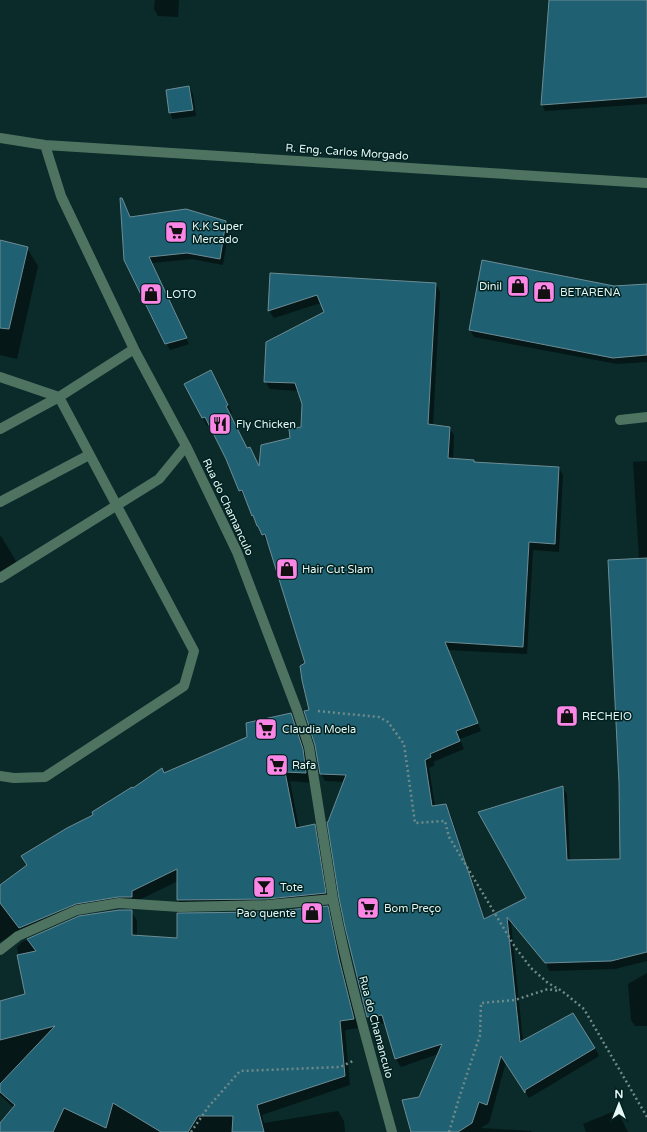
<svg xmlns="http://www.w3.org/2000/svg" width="647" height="1132" viewBox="0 0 647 1132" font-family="'Varela Round',sans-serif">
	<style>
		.shadow { fill: #0007 }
		.building { fill: #1f6173; stroke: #6d8c95 }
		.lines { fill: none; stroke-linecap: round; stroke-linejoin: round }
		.path { stroke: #708a89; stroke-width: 2.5; stroke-dasharray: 2 3; stroke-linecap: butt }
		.minor { stroke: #4e7461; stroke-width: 10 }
		.labels { text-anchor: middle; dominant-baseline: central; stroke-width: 3; stroke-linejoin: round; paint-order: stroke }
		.street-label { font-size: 11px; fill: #e5f7f5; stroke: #012220 }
		.poi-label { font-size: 11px; fill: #e5f7f5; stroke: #012220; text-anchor: start }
	</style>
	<rect width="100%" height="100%" fill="#0a2b2a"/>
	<!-- shadow -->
	<path class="shadow" d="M 155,0 L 179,0 L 178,17 L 158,16 L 154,9 Z
		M 550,0 L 647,0 L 647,104 L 545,111 L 542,105 Z
		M 189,87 L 193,94 L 196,116 L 173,119 L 170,113 Z
		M 125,206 L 130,218 L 225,221 L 229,228 L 223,265 L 192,259 L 152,263 L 189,344 L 170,350 L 125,260 Z
		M 0,238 L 2,242 L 27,248 L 38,266 L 17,359 L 0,355 Z
		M 271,274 L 436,284 L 440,292 L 433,426 L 450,428 L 454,436 L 453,460 L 474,461 L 475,463 L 559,468 L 563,475 L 559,552 L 533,550 L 527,654 L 448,650 L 481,731 L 460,739 L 464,749 L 433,762 L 435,765 L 429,768 L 435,806 L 446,805 L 450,813 L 485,920 L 527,899 L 562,787 L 567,794 L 570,861 L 621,860 L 639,559 L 633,462 L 647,461 L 647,961 L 615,969 L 550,971 L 547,967 L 548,966 L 509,917 L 506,917 L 511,923 L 523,1041 L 595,1048 L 599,1056 L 529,1098 L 506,1062 L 489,1123 L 481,1128 L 531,1131 L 532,1132 L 412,1132 L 420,1098 L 438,1054 L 401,1067 L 396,1059 L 385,1023 L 373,1025 L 368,1017 L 344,782 L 325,781 L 321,773 L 310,710 L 306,664 L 269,542 L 267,543 L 253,515 L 246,498 L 245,498 L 240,490 L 227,459 L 210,424 L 207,426 L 185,384 L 215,379 L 232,413 L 230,414 L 247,449 L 254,456 L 260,468 L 292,439 L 302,427 L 303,404 L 299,391 L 270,389 L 265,381 L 326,313 L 321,303 L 274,318 L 269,311 Z
		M 647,285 L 647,362 L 617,364 L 474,337 L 470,330 L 614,287 Z
		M 1,536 L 19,566 L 0,578 L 0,537 Z
		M 291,714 L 297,724 L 308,759 L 312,783 L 290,781 L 299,828 L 314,825 L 320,835 L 331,903 L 184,910 L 178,900 L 178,881 L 137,901 L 82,913 L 19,941 L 15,934 L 0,942 L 0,886 L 95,815 L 133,790 L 164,774 L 248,738 Z
		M 327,907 L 333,917 L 359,1028 L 345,1030 L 350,1085 L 262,1115 L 264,1123 L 338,1111 L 344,1121 L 345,1132 L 2,1132 L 0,1128 L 0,1125 L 14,1108 L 0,1095 L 0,1002 L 26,995 L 17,947 L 22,942 L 79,917 L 131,911 L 137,921 L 137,936 L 178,939 L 267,912 Z
		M 647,973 L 647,1026 L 635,1026 L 631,1020 L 628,984 Z
		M 617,1110 L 628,1132 L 586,1132 L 583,1124 Z"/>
	<!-- building -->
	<path class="building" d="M 549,0 L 647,0 L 647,97 L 541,105 Z
		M 189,86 L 193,110 L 169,113 L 166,90 Z
		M 120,198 L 122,198 L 130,217 L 186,209 L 226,221 L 220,259 L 187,253 L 149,257 L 187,338 L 165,344 L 124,260 Z
		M 0,240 L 28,247 L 9,329 L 0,328 Z
		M 482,260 L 614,286 L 647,284 L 647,355 L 613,358 L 469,330 Z
		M 270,273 L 436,283 L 428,424 L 450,427 L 448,458 L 474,460 L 474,462 L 559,467 L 555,544 L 529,542 L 523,647 L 445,642 L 478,723 L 456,731 L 460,741 L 430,754 L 431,757 L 425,760 L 432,806 L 446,804 L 484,919 L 526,898 L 478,812 L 563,786 L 567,860 L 620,859 L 619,783 L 608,560 L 647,558 L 647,952 L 611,961 L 545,963 L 507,917 L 520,1042 L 573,1013 L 595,1048 L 525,1090 L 525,1093 L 501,1056 L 487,1105 L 479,1102 L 472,1123 L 458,1132 L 411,1132 L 402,1100 L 419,1097 L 442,1044 L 395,1059 L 382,1015 L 367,1017 L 345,927 L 339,898 L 327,822 L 328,822 L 346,775 L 320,774 L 315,745 L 304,711 L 309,710 L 302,680 L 300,666 L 305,663 L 265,534 L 262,535 L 258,526 L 257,526 L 253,515 L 252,516 L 242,490 L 239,491 L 226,459 L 205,417 L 202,418 L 184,384 L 211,370 L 228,405 L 226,406 L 247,448 L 250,447 L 259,466 L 261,445 L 290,438 L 289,429 L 301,427 L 302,404 L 295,383 L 264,382 L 266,342 L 324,312 L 317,295 L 268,311 Z
		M 291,713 L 303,749 L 306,773 L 285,772 L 296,828 L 315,824 L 326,893 L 267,899 L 177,900 L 177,869 L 132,891 L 132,897 L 118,897 L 76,904 L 19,928 L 0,903 L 0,885 L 27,865 L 21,856 L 67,828 L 93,815 L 92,812 L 132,787 L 133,788 L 162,768 L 164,773 L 247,737 L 246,723 Z
		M 328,906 L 339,959 L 354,1019 L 340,1021 L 345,1076 L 257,1105 L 264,1132 L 232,1132 L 233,1116 L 198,1116 L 188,1132 L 161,1132 L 113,1103 L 106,1128 L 64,1108 L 53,1132 L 0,1132 L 0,1123 L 15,1105 L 0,1092 L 0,1084 L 55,1026 L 0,1040 L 0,1001 L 25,994 L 17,955 L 36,951 L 27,939 L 79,916 L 119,910 L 132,910 L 132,935 L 177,938 L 177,913 L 267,912 Z"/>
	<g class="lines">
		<!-- path -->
		<path class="path" d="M 318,711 L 379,717 L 388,722 L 404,744 L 415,823 L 445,821 L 449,837 L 515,947 L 531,968 L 548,983 L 562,991 L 584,1009 L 647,1117
			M 191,1132 L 209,1106 L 240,1071 L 340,1067 L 353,1061
			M 449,1132 L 460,1095 L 480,1035 L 481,1003 L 515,1000 L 548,989 L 559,991"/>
		<!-- minor -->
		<path class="minor" d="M 0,138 L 45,145 L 647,183
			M 45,145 L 61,196 L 134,349 L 186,446 L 237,552 L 297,710 L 309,747 L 333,899
			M 0,377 L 59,397 L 194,651 L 184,686 L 45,777 L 14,778 L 0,776
			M 620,420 L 647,417
			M 0,429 L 59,397 L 134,349
			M 0,502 L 89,455
			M 0,578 L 159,479 L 186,446
			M 0,950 L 18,936 L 77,910 L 119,903 L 180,907 L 267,905 L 333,899 C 348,978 371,1055 392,1132"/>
	</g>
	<!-- icons -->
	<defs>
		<g id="supermarket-square" transform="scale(1.15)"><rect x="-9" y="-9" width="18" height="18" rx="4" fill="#fb86e5" stroke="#012220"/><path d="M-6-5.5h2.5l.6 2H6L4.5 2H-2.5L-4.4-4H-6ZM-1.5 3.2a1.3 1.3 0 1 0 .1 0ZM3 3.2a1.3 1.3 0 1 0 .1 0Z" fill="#111"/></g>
		<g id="shop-square" transform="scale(1.15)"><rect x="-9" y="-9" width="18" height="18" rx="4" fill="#fb86e5" stroke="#012220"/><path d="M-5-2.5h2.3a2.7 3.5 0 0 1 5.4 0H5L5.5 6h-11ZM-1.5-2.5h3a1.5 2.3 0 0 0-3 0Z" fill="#111"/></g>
		<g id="restaurant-square" transform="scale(1.15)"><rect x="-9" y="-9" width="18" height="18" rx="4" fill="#fb86e5" stroke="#012220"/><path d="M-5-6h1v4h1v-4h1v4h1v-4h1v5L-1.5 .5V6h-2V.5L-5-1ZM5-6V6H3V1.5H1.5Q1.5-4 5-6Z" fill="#111"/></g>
		<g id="bar-square" transform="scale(1.15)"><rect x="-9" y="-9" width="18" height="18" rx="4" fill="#fb86e5" stroke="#012220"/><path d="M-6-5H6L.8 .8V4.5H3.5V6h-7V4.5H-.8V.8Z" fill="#111"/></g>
	</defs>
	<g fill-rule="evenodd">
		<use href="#supermarket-square" x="176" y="232"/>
		<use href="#shop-square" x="518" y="286"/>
		<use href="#shop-square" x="544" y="292"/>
		<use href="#shop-square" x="151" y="294"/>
		<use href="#restaurant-square" x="220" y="424"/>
		<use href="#shop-square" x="287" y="569"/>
		<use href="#shop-square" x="567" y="716"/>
		<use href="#supermarket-square" x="266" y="729"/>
		<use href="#supermarket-square" x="277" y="765"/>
		<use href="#bar-square" x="264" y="887"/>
		<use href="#supermarket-square" x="368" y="908"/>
		<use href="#shop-square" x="312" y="913"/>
	</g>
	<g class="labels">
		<!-- street labels -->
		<g class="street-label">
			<text transform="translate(347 152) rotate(4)">R. Eng. Carlos Morgado</text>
			<text transform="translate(228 507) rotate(65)">Rua do Chamanculo</text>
			<text transform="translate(376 1027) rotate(75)">Rua do Chamanculo</text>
		</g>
		<!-- poi labels -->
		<g class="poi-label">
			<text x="192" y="226">K.K Super<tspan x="192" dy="13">Mercado</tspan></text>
			<text x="502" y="286" text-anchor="end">Dinil</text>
			<text x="560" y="292">BETARENA</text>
			<text x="166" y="294">LOTO</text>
			<text x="236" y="424">Fly Chicken</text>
			<text x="302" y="569">Hair Cut Slam</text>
			<text x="582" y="716">RECHEIO</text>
			<text x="282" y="729">Claudia Moela</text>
			<text x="292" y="765">Rafa</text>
			<text x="280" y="887">Tote</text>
			<text x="384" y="908">Bom Preço</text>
			<text x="296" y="913" text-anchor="end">Pao quente</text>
		</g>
	</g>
	<!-- north arrow -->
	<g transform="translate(619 1104)" stroke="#012220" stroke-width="3" paint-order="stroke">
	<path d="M0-3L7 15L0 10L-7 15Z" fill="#e5f7f5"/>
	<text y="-6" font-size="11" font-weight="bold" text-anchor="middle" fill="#e5f7f5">N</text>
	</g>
</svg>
